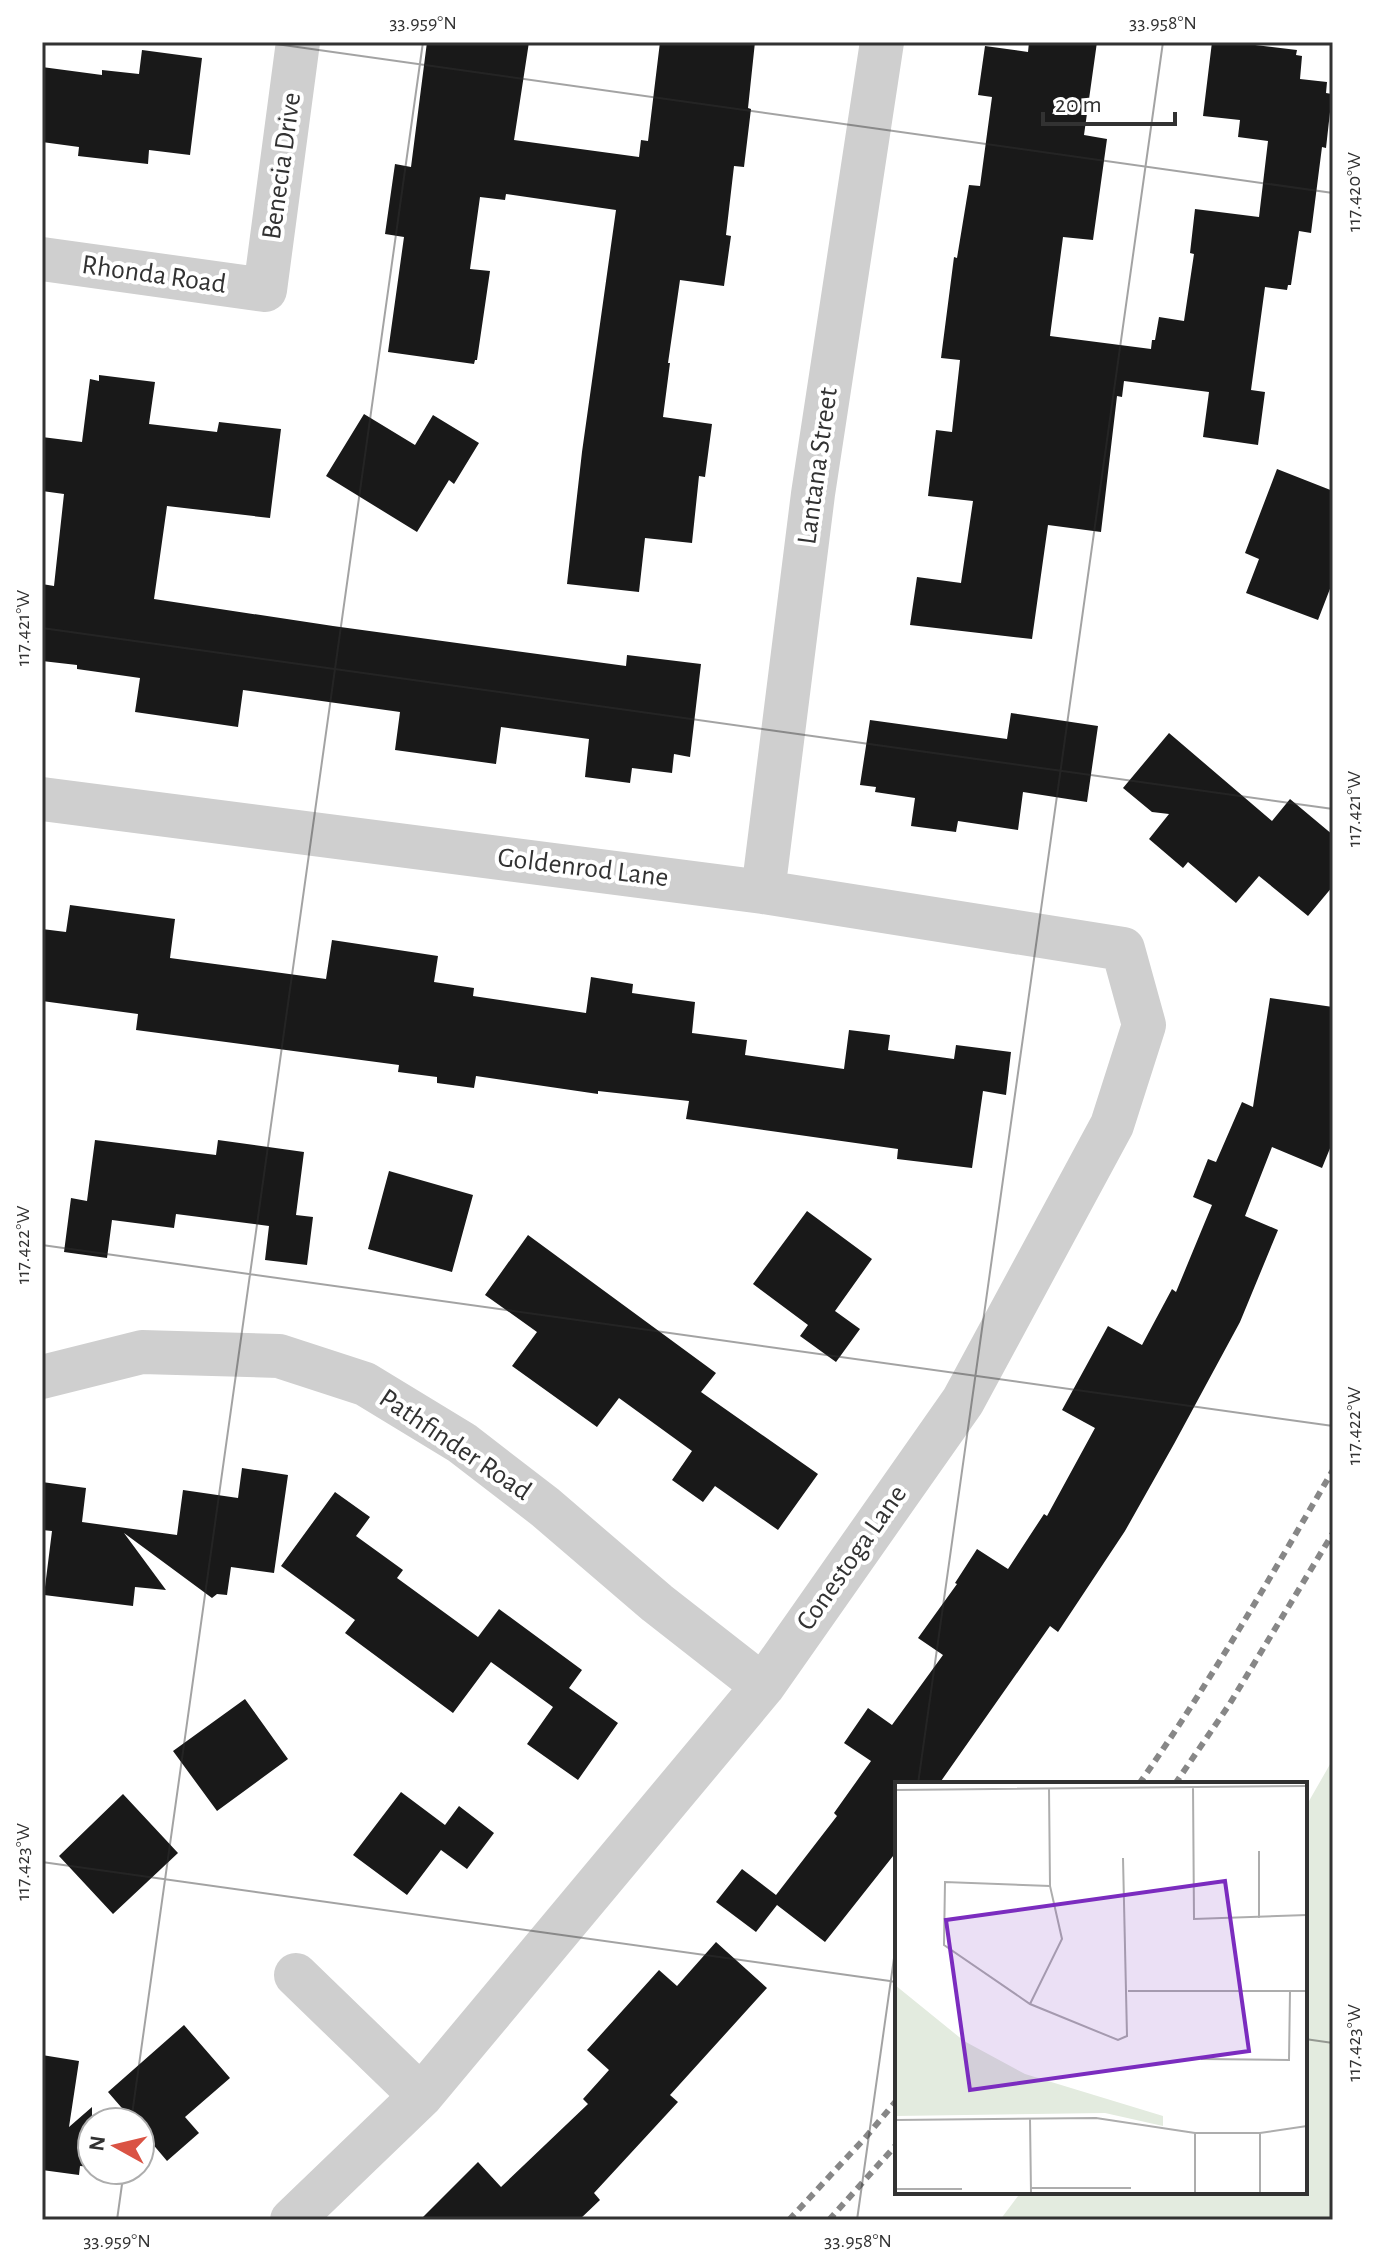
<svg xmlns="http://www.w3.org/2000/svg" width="1375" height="2262" viewBox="0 0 1375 2262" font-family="'Alegreya Sans',sans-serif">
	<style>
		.green { fill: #e3ebdf }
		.building { fill: #191919 }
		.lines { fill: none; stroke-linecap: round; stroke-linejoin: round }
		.minor { stroke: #cfcfcf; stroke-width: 44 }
		.rail { stroke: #878787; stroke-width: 6; stroke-dasharray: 8 6; stroke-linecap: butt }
		.ticks { fill: none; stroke: #323232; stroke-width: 2; stroke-opacity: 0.45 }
		.labels { text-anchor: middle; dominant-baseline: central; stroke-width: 8; stroke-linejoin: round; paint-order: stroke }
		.street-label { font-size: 28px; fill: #323232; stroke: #fff }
		.inset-road { fill: none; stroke: #adadad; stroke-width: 2 }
		.view { fill: #7b2cbf; fill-opacity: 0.15; stroke: #7b2cbf; stroke-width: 4 }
		.inset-edge { fill: none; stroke: #323232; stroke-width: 4 }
		.neatline { fill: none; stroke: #323232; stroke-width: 3 }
		.ticks-label { font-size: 20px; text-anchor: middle; fill: #323232 }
	</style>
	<rect width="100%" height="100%" fill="#fff"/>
	<!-- green -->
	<path class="green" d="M 1333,1759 L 1333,2220 L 1000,2220 L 1021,2192 L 1305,2192 L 1305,1808 Z"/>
	<!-- building -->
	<path class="building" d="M 427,42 L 529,42 L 514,140 L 639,157 L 641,140 L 648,141 L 660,42 L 755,42 L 748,108 L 751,109 L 744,167 L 734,166 L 726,235 L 731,236 L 724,286 L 680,280 L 668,363 L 670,363 L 663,417 L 712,424 L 705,477 L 699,476 L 692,543 L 645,538 L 639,592 L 567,584 L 582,452 L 616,210 L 506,194 L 505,200 L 480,197 L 470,269 L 490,271 L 477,360 L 475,360 L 474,364 L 388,352 L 404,237 L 385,234 L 395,164 L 411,167 Z
		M 1029,42 L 1097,42 L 1084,135 L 1107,139 L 1093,240 L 1063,237 L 1050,336 L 1151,349 L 1152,340 L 1155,340 L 1159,317 L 1184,321 L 1194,254 L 1190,253 L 1195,209 L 1259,217 L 1268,141 L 1238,137 L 1240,120 L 1203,116 L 1212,42 L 1230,42 L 1297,50 L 1296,55 L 1302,56 L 1300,79 L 1327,82 L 1326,93 L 1332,94 L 1326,148 L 1322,147 L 1311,233 L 1299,231 L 1291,285 L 1288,285 L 1287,290 L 1265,287 L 1251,390 L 1265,392 L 1258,445 L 1203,437 L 1209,392 L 1124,381 L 1122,397 L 1117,396 L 1101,532 L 1048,525 L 1032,639 L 910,625 L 917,577 L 961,583 L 973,501 L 928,496 L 936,430 L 952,432 L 960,360 L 941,358 L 954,257 L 957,258 L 969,185 L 980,186 L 992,97 L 978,95 L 985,46 L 1028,52 Z
		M 142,50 L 202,58 L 190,155 L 149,150 L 148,164 L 78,156 L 79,147 L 42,142 L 42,67 L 102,75 L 102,70 L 139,74 Z
		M 99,375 L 155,382 L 149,424 L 217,432 L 219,422 L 281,429 L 270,518 L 167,506 L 154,599 L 333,626 L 626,666 L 627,655 L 701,664 L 690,757 L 674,754 L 672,773 L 632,768 L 630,783 L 585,777 L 589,739 L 501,727 L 496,764 L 395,750 L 400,712 L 243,690 L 238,727 L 197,721 L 135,712 L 140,678 L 77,669 L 77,665 L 42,661 L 42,584 L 54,586 L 64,494 L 42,491 L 42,437 L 82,442 L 90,379 L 99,381 Z
		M 364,414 L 415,445 L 433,415 L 479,443 L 454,484 L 449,480 L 417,532 L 326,476 Z
		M 1277,469 L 1333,491 L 1333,581 L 1318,620 L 1246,593 L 1259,559 L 1245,553 Z
		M 1011,713 L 1098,726 L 1087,802 L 1023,792 L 1018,830 L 958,821 L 956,832 L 911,826 L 915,798 L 875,792 L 876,787 L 860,785 L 870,720 L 1007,739 Z
		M 1169,733 L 1272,821 L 1290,799 L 1333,835 L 1333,886 L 1308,916 L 1259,876 L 1236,903 L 1188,862 L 1183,868 L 1149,839 L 1169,814 L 1152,812 L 1123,788 Z
		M 70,905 L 175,919 L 170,958 L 326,979 L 332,940 L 438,956 L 434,982 L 474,988 L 473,996 L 586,1013 L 591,977 L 633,984 L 632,993 L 695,1002 L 692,1033 L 747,1040 L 745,1055 L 844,1069 L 849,1030 L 890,1035 L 888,1050 L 954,1059 L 956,1045 L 1011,1052 L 1006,1095 L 983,1091 L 972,1168 L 897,1159 L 898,1149 L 686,1119 L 689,1101 L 598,1091 L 598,1094 L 476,1076 L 474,1088 L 437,1083 L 437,1077 L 398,1072 L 399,1065 L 136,1030 L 138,1014 L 42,1001 L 42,929 L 66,932 Z
		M 1270,998 L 1333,1007 L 1333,1141 L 1322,1168 L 1272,1147 L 1245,1216 L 1278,1230 L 1240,1322 L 1174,1444 L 1125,1531 L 1058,1632 L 1050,1626 L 939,1784 L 897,1784 L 897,1851 L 825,1942 L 777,1905 L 756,1932 L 716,1902 L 742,1869 L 776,1895 L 837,1816 L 834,1813 L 871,1761 L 844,1743 L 868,1708 L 892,1725 L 943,1655 L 918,1638 L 957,1584 L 955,1583 L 977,1549 L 1008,1569 L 1044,1514 L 1047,1516 L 1095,1428 L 1062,1410 L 1108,1326 L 1142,1345 L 1172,1289 L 1176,1292 L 1212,1205 L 1193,1197 L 1208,1159 L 1216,1162 L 1242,1102 L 1253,1107 Z
		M 95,1140 L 216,1155 L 218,1140 L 304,1152 L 296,1215 L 313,1217 L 307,1265 L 265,1260 L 269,1226 L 176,1214 L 174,1228 L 112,1220 L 107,1258 L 64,1252 L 71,1198 L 87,1201 Z
		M 389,1171 L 473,1195 L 452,1272 L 368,1249 Z
		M 807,1211 L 872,1259 L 835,1311 L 860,1329 L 836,1362 L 800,1336 L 808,1325 L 753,1284 Z
		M 528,1235 L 716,1373 L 701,1392 L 818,1474 L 778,1530 L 715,1486 L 703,1502 L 672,1480 L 692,1451 L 619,1398 L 597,1427 L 512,1366 L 537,1332 L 485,1295 Z
		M 242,1468 L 288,1475 L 274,1573 L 231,1567 L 227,1595 L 217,1594 L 212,1598 L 124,1533 L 166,1590 L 135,1587 L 133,1606 L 44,1595 L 52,1531 L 42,1530 L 42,1482 L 86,1488 L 82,1522 L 177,1535 L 183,1490 L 238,1498 Z
		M 335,1492 L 370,1517 L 356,1536 L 403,1570 L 397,1578 L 478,1637 L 499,1609 L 582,1670 L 569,1688 L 618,1723 L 578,1780 L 527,1744 L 553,1707 L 491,1662 L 453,1713 L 345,1633 L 355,1620 L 281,1566 Z
		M 245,1699 L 288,1759 L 217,1811 L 173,1751 Z
		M 401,1792 L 445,1825 L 459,1806 L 494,1833 L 467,1869 L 441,1850 L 407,1895 L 353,1855 Z
		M 123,1794 L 178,1853 L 113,1914 L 59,1856 Z
		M 716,1942 L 767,1988 L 670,2095 L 678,2102 L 594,2193 L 600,2200 L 579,2220 L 420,2220 L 478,2162 L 501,2187 L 588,2104 L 583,2099 L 609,2070 L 587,2050 L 659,1970 L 677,1986 Z
		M 184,2025 L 230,2078 L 185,2117 L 199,2133 L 167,2161 L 140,2129 L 140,2122 L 134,2122 L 108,2092 Z
		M 42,2055 L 79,2061 L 69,2127 L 92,2107 L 92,2167 L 80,2166 L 79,2175 L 42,2170 Z"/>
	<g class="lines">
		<!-- minor -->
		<path class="minor" d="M 42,259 L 265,290 L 298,42
			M 42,799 L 763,892 L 1123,949 L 1144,1025 L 1112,1125 L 963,1401 L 763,1686 L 421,2096 L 292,2220
			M 763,892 L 813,494 L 882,42
			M 42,1377 L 142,1352 L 279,1356 L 365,1384 L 462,1443 L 545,1507 L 657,1603 L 763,1686
			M 296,1975 L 421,2096"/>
		<!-- rail -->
		<path class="rail" d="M 1139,1784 C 1210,1683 1271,1576 1333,1470
			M 1175,1784 L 1229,1705 L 1333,1533
			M 789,2220 L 865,2138 L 897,2100
			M 829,2220 L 897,2144"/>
	</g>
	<!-- ticks -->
	<path class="ticks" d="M 262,42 L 1333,193M 42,628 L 1333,809M 42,1245 L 1333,1426M 918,1784 L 1163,42M 42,1862 L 897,1982M 1305,2039 L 1333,2043M 131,2122 L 423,42M 117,2220 L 124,2170M 857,2220 L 897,1937"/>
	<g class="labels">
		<!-- street labels -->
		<g class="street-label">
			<text transform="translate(282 166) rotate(-82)">Benecia Drive</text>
			<text transform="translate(154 275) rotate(8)">Rhonda Road</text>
			<text transform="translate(818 466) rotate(-82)">Lantana Street</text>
			<text transform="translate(583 868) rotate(7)">Goldenrod Lane</text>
			<text transform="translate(455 1445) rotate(34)">Pathfinder Road</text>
			<text transform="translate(852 1558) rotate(-55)">Conestoga Lane</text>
		</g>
	</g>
	<!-- overview -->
	<g transform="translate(895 1782)">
		<rect width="412" height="412" fill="#fff"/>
		<path d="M 0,203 L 69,259 L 130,292 L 268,334 L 268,344 L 210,331 L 0,334 Z" fill="#e3ebdf"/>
		<path class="inset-road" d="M 298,4 L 299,137 L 412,133M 0,8 L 412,4M 155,104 L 50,100 L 49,163 L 135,222 L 223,258 L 232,254 L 228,76M 364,136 L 364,69M 233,209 L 412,209M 135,222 L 167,157 L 155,104 L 154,6M 306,277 L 394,278 L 395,209M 135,337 L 136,411M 0,338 L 201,336 L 300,351 L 365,351 L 412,344M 365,351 L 365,411M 136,406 L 236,406M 0,407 L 67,407M 300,411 L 300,351"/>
		<path class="view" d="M 330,99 L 354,269 L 75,308 L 51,138 Z"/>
		<rect width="412" height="412" class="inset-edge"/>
	</g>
	<!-- border -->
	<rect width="1375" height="2262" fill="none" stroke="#ffffff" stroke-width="88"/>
	<!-- north arrow -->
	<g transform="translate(116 2146) rotate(278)"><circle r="38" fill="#ffffff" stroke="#adadad" stroke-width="2"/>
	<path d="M0-6L14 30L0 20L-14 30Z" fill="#da5344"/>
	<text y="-12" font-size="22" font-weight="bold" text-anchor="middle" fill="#323232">N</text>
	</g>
	<!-- scale -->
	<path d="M1043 112v12h132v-12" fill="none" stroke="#323232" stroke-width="4"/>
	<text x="1055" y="112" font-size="24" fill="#323232" stroke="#ffffff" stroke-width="6" paint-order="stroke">20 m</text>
	<rect x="44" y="44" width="1287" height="2174" class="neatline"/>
	<g class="ticks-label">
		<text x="423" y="29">33.959°N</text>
		<text x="1163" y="29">33.958°N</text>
		<text transform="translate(1353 192) rotate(-90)" y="7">117.420°W</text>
		<text transform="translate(22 628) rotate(-90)" y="7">117.421°W</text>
		<text transform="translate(1353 809) rotate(-90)" y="7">117.421°W</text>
		<text transform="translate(22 1245) rotate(-90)" y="7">117.422°W</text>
		<text transform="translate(1353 1426) rotate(-90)" y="7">117.422°W</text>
		<text transform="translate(22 1862) rotate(-90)" y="7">117.423°W</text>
		<text transform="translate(1353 2043) rotate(-90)" y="7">117.423°W</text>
		<text x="117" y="2247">33.959°N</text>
		<text x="858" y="2247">33.958°N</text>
	</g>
</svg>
